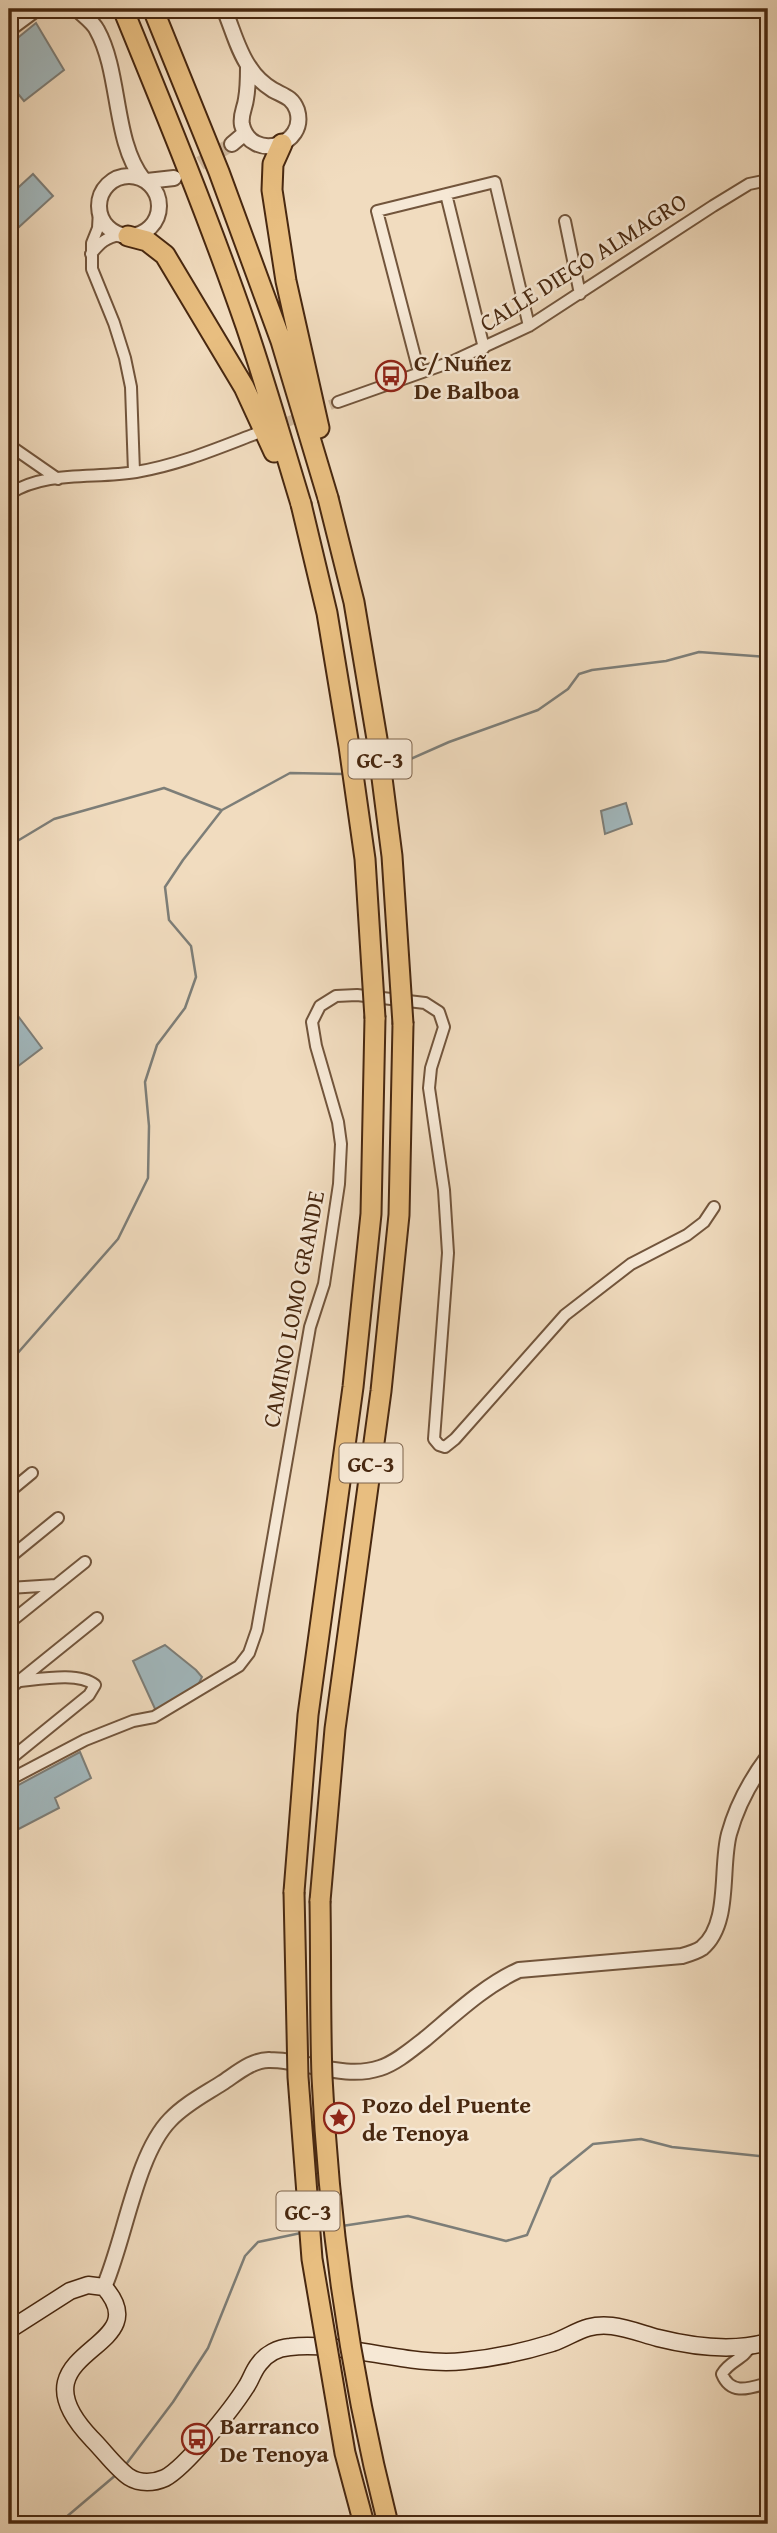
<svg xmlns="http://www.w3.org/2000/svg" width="777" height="2533" viewBox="0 0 777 2533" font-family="'Gentium Book Plus',serif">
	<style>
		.water { fill: #a1b8be; stroke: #7d7e78; stroke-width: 2 }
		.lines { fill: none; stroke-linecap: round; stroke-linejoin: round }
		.stream { stroke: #7d7e78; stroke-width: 2.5 }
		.minor-tunnel { stroke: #cfb89c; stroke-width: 10; stroke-dasharray: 10 5; stroke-linecap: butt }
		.tertiary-tunnel { stroke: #cfb89c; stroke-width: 14; stroke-dasharray: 14 7; stroke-linecap: butt }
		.minor-casing { stroke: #72553c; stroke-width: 14 }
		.tertiary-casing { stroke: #72553c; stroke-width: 18 }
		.secondary-casing { stroke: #482810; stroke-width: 19 }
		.motorway-casing { stroke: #482810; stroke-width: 23 }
		.minor { stroke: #f6e8d5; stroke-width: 10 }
		.tertiary { stroke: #f6e8d5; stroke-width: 14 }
		.secondary { stroke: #f6e8d5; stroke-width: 16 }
		.motorway { stroke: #e8be80; stroke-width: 19 }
		.motorway-bridge-casing { stroke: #482810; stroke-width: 23; stroke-linecap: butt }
		.motorway-bridge { stroke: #e8be80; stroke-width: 19 }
		.labels { text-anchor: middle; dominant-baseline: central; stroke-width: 5; stroke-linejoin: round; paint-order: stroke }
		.shield { fill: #f6e8d5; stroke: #7c624b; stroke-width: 2 }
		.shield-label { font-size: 23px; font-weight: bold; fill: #482810 }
		.street-label { font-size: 24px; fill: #482810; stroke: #f6e8d5 }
		.poi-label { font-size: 24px; font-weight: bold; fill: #482810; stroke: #f6e8d5; text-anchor: start }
	</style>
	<rect width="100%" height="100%" fill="#f1dcbf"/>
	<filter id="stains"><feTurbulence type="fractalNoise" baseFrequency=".00286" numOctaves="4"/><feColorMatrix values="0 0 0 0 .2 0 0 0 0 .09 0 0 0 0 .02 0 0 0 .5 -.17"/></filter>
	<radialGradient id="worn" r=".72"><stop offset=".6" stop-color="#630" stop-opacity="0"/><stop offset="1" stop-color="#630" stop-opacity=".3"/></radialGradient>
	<!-- water -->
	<path class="water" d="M 36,23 L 64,70 L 24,101 L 9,83 L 9,45 Z
		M 33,174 L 53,196 L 19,227 L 9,215 L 9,196 Z
		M 626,803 L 632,824 L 605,834 L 601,811 Z
		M 9,1004 L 42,1048 L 9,1073 Z
		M 165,1645 L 196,1670 L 202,1677 L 198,1685 L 156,1711 L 133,1661 Z
		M 80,1752 L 91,1778 L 55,1798 L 59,1808 L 9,1834 L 9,1790 Z"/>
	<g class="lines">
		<!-- stream -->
		<path class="stream" d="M 388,769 L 449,742 L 538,710 L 568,689 L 579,674 L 592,670 L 666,661 L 699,652 L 768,657
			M 9,846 L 54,819 L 164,788 L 221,810
			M 9,1363 L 118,1239 L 148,1178 L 149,1126 L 145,1082 L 157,1045 L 185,1008 L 196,977 L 191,946 L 169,920 L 165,887 L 183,860 L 222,810 L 290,773 L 344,774
			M 342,2226 L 408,2216 L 506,2241 L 527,2235 L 551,2178 L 593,2144 L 641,2139 L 672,2147 L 768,2157
			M 124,2467 L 173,2402 L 208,2348 L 245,2256 L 258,2242 L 301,2233
			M 58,2524 L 117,2474"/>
		<!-- minor-tunnel -->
		<path class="minor-tunnel" d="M 274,427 L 338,402"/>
		<!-- tertiary-tunnel -->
		<path class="tertiary-tunnel" d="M 182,174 L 232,144"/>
		<!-- minor casing -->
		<g class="minor-casing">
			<path id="minor" d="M 446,194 L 484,348
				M 99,210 L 98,228 L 92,243 L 92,269 L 114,323 L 125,358 L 131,387 L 134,472
				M 565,221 L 580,294
				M 91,254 C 100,243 106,237 120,235
				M 419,372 L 377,211 L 495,182 L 529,326
				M 338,402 L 451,362 L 529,326 L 713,206 L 749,184 L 768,180
				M 9,445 L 58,479
				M 9,494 C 46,470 95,479 136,472 C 178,465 216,449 255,434
				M 9,1492 L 32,1473
				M 9,1558 L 58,1518
				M 9,1588 L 56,1585
				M 9,1623 L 85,1562
				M 9,1682 C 32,1681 77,1670 95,1685 L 89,1695 L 9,1760
				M 9,1689 L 97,1618
				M 9,1780 L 85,1740 L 133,1721 L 154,1717 L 239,1666 L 249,1653 L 257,1630 L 310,1327 L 324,1284 L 339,1184 L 341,1144 L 338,1122 L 316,1046 L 312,1022 L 320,1006 L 336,996 L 357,995 L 425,1003 L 439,1012 L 444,1027 L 431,1068 L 429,1088 L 444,1190 L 448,1253 L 434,1439 L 439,1445 L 445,1447 L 455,1439 L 565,1315 L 631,1264 L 687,1235 L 704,1222 L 714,1207
				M 751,2345 C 744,2360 730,2360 722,2374 C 731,2396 750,2388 768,2383"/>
		</g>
		<!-- tertiary casing -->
		<g class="tertiary-casing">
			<path id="tertiary" d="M 75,9 L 78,10 C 84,16 93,22 97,30 C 121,73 113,141 143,179
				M 224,9 C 232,27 238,52 250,68 C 255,76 265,85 273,90 C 284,96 292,97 297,110 C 308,146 251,162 242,125 C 240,115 245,108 246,99 C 248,88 248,77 248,67
				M 9,29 L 36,9
				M 232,144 L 245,133
				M99 206a30 30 0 1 1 60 0a30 30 0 1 1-60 0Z
				M 147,181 L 174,178
				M 104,2287 C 125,2239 136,2155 170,2120 C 185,2104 205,2094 222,2083 C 236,2074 253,2059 270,2060 C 306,2060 344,2080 380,2068 C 396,2063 412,2049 425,2039 C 455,2014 484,1986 519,1970 L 682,1956 C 689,1954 696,1952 702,1948 C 731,1924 720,1868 729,1834 C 737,1805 750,1781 768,1757"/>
		</g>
		<!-- secondary casing -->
		<g class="secondary-casing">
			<path id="secondary" d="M 9,2330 L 70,2291 L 88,2285 L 104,2287 C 162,2352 5,2348 92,2439 C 104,2451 116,2468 129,2477 C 140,2484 154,2483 165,2478 C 186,2467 232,2409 246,2387 C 251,2380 253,2371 259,2364 C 266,2354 278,2348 290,2347 C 345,2341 407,2367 464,2361 C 495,2358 523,2352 552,2343 C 575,2335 584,2323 612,2326 C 628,2328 643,2334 658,2338 C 694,2347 733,2352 768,2342"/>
		</g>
		<!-- motorway casing -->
		<g class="motorway-casing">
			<path id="motorway" d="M 123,9 C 166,114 209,219 246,326 C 266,385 283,445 301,504
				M 153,9 L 219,172 L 281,341 L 328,498
				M 282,144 L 273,164 L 272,190 L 286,281 L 319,428
				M 128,236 L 147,241 L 165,255 L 244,387 L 274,452
				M 294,1892 L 308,1715 L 353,1387 L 371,1214 L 375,1018
				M 320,1901 L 335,1729 L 381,1391 L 399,1215 L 403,1024"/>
		</g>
		<!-- minor -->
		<use href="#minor" class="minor"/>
		<!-- tertiary -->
		<use href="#tertiary" class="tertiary"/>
		<!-- secondary -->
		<use href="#secondary" class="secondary"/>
		<!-- motorway -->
		<use href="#motorway" class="motorway"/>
		<!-- motorway-bridge casing -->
		<g class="motorway-bridge-casing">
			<path id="motorway-bridge" d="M 328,498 L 354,602 L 377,739 L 392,856 L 403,1024
				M 301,504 L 327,613 L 349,746 L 365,859 L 375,1018
				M 294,1892 L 298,2077 L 312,2259 L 345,2453 L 364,2524
				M 320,1901 C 321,1960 320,2019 322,2077 C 329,2227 351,2379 388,2524"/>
		</g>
		<!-- motorway-bridge -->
		<use href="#motorway-bridge" class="motorway-bridge"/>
	</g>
	<!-- icons -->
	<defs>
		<g id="bus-ring" transform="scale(1.575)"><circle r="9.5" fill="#f6e8d5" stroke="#8f2418" stroke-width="1.5"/><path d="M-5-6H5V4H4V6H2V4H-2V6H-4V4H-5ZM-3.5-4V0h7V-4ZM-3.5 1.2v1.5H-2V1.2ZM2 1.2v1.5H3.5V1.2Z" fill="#8f2418"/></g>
		<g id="sight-ring" transform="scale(1.575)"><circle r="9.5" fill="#f6e8d5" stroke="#8f2418" stroke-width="1.5"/><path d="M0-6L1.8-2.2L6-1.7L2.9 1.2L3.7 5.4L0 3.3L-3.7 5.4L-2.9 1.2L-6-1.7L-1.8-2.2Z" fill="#8f2418"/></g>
	</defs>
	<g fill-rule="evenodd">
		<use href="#bus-ring" x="391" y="376"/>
		<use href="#sight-ring" x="339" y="2118"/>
		<use href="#bus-ring" x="197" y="2439"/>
	</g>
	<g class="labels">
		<!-- shield labels -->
		<g class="shield">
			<rect x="348.5" y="739.5" width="63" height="39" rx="5"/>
			<rect x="339.5" y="1443.5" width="63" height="39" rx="5"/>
			<rect x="276.5" y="2191.5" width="63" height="39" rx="5"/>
		</g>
		<g class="shield-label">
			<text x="380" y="759">GC-3</text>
			<text x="371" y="1463">GC-3</text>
			<text x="308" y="2211">GC-3</text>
		</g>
		<!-- street labels -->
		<g class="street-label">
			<text transform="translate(583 262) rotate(-32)">CALLE DIEGO ALMAGRO</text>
			<text transform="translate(293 1309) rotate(-79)">CAMINO LOMO GRANDE</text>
		</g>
		<!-- poi labels -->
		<g class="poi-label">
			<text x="414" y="362">C/ Nuñez<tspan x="414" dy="28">De Balboa</tspan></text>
			<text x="362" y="2104">Pozo del Puente<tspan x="362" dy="28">de Tenoya</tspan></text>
			<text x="220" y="2425">Barranco<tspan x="220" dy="28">De Tenoya</tspan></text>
		</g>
	</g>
	<!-- margin -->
	<rect width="777" height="2533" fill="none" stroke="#f1dcbf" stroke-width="35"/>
	<rect x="10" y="10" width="756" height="2512" fill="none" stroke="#482810" stroke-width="3.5"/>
	<rect x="18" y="18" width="742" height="2498" fill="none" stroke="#482810" stroke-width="2"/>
	<rect width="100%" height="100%" filter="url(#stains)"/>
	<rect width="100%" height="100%" fill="url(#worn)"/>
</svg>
